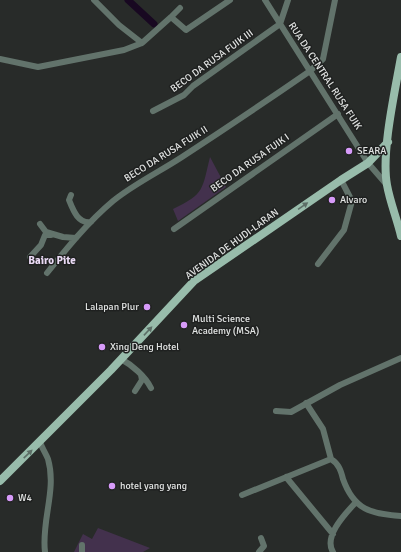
<svg xmlns="http://www.w3.org/2000/svg" width="401" height="552" viewBox="0 0 401 552" font-family="Signika,sans-serif">
	<style>
		.green { fill: #43314d }
		.lines { fill: none; stroke-linecap: round; stroke-linejoin: round }
		.canal { stroke: #180821; stroke-width: 7 }
		.minor { stroke: #62736b; stroke-width: 6 }
		.major { stroke: #98bcab; stroke-width: 8 }
		.oneway { fill: #5c6e66 }
		.poi-dot { fill: #d79bf9; stroke: #1f2120; stroke-width: 1.5 }
		.labels { text-anchor: middle; dominant-baseline: central; stroke-width: 3; stroke-linejoin: round; paint-order: stroke }
		.street-label { font-size: 10px; fill: #e2e4e3; stroke: #1f2120 }
		.poi-label { font-size: 10px; fill: #e2e4e3; stroke: #1f2120; text-anchor: start }
		.neighbourhood-label { font-size: 11px; font-weight: bold; fill: #ebdbf6; stroke: #1f2120 }
	</style>
	<rect width="100%" height="100%" fill="#282b29"/>
	<!-- green -->
	<path class="green" d="M 210,157 L 226,187 L 178,221 L 173,209 C 205,194 202,189 210,157 Z
		M 98,528 L 150,548 L 143,552 L 74,552 L 83,534 L 92,539 Z"/>
	<g class="lines">
		<!-- canal -->
		<path class="canal" d="M 128,0 L 154,24"/>
		<!-- minor -->
		<path class="minor" d="M 94,0 L 119,25 L 142,43
			M 265,0 L 368,163 L 387,185
			M 171,17 L 180,8
			M 0,59 L 38,67 L 124,50 L 142,43 L 171,17 L 186,30 L 230,0
			M 153,111 L 184,95 L 193,86 L 280,24 L 288,0
			M 71,195 L 69,200 C 73,210 78,224 91,222
			M 40,224 L 46,232 L 63,237 L 76,238
			M 174,229 L 338,114
			M 30,257 L 41,245 L 45,235 L 51,235
			M 318,264 L 344,230 L 352,201 L 341,180
			M 47,273 C 67,248 88,222 113,201 C 134,184 159,172 182,157 C 225,129 268,100 310,71 L 323,59 L 335,0
			M 121,359 C 132,365 145,376 151,388
			M 135,391 L 142,380 L 141,375
			M 306,403 L 323,429 L 331,459
			M 276,411 L 291,412 L 340,385 L 401,358
			M 40,442 C 42,448 46,454 48,459 C 57,490 41,521 45,552
			M 286,477 L 333,534
			M 242,495 L 331,459 C 339,464 341,471 343,479 C 354,510 371,514 401,516
			M 82,545 L 82,552
			M 259,552 L 264,546 L 261,538
			M 333,552 C 323,536 346,513 356,502"/>
		<!-- major -->
		<path class="major" d="M 401,57 C 395,91 381,153 387,185 C 390,202 397,219 401,236
			M 0,481 L 111,370 L 194,281 L 341,180 L 368,163 L 388,142"/>
	</g>
	<!-- one-way arrows -->
	<defs><path id="oneway-solid" d="M-6-.8H1V-3.2L6.5 0L1 3.2V.8H-6Z"/></defs>
	<g class="oneway">
		<use href="#oneway-solid" transform="translate(303 206) rotate(-35)"/>
		<use href="#oneway-solid" transform="translate(148 331) rotate(-47)"/>
		<use href="#oneway-solid" transform="translate(28 454) rotate(-44)"/>
	</g>
	<!-- markers -->
	<g class="poi-dot">
		<circle cx="349" cy="151" r="4"/>
		<circle cx="332" cy="200" r="4"/>
		<circle cx="147" cy="307" r="4"/>
		<circle cx="184" cy="325" r="4"/>
		<circle cx="102" cy="347" r="4"/>
		<circle cx="112" cy="486" r="4"/>
		<circle cx="10" cy="498" r="4"/>
	</g>
	<g class="labels">
		<!-- street labels -->
		<g class="street-label">
			<text transform="translate(212 61) rotate(-36)">BECO DA RUSA FUIK III</text>
			<text transform="translate(325 76) rotate(57)">RUA DA CENTRAL RUSA FUIK</text>
			<text transform="translate(166 154) rotate(-32)">BECO DA RUSA FUIK II</text>
			<text transform="translate(250 163) rotate(-35)">BECO DA RUSA FUIK I</text>
			<text transform="translate(232 244) rotate(-36)">AVENIDA DE HUDI-LARAN</text>
		</g>
		<!-- poi labels -->
		<g class="poi-label">
			<text x="357" y="151">SEARA</text>
			<text x="340" y="200">Alvaro</text>
			<text x="139" y="307" text-anchor="end">Lalapan Plur</text>
			<text x="192" y="319">Multi Science<tspan x="192" dy="12">Academy (MSA)</tspan></text>
			<text x="110" y="347">Xing Deng Hotel</text>
			<text x="120" y="486">hotel yang yang</text>
			<text x="18" y="498">W4</text>
		</g>
		<!-- neighbourhood labels -->
		<g class="neighbourhood-label">
			<text x="52" y="260">Bairo Pite</text>
		</g>
	</g>
</svg>
